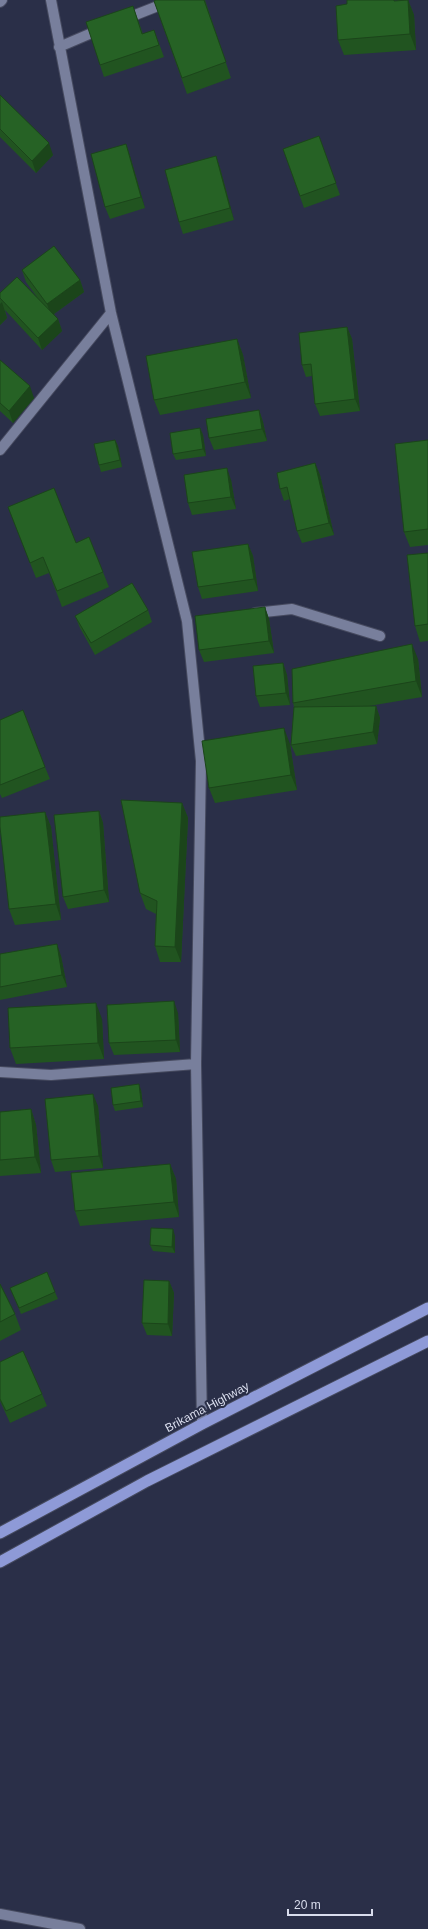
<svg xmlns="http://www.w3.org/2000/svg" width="428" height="1929" viewBox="0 0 428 1929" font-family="Arial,sans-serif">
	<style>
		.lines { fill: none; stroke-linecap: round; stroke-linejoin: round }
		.minor-casing { stroke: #464a5f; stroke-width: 12 }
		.trunk-casing { stroke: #464a5f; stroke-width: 13 }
		.minor { stroke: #787f9c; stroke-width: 10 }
		.trunk { stroke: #8e9ad7; stroke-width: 11 }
		.wall { fill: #215420 }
		.shaded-wall { fill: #1b451a }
		.building { fill: #266225; stroke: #1b451a }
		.labels { text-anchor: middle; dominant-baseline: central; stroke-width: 4; stroke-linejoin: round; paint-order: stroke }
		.street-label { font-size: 12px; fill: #d9dded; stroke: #2a2f48 }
	</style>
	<rect width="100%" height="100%" fill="#2a2f48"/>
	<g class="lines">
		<!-- minor casing -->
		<g class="minor-casing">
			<path id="minor" d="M 51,0 L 111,313 L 187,621 L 201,761 L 196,1064 L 202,1424
				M 0,2 L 2,0
				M 125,19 L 173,0
				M 59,47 L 101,29
				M 0,450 L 111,313
				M 255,613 L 292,609 L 380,636
				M 0,1072 L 51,1075 L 196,1064
				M 0,1914 L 80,1929"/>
		</g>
		<!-- trunk casing -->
		<g class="trunk-casing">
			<path id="trunk" d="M 0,1533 L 202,1424 L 428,1308
				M 0,1562 L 147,1481 L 428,1341"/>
		</g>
		<!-- minor -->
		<use href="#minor" class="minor"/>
		<!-- trunk -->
		<use href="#trunk" class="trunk"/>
	</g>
	<!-- wall -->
	<path class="wall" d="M 205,0 L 231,78 L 187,94 L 154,1 Z
		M 399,0 L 408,0 L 414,15 L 416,50 L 344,55 L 338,40 Z
		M 133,6 L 143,34 L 154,30 L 164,57 L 104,77 L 100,65 Z
		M 0,95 L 53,155 L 36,173 L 0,137 Z
		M 319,136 L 340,195 L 304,208 L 283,149 Z
		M 126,144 L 130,156 L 145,208 L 110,219 L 105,207 Z
		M 216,156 L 220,168 L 234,220 L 183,234 L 179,222 Z
		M 22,270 L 80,280 L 84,292 L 54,314 L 58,319 L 62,331 L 42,350 L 5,310 L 7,318 L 0,325 L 0,293 L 37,297 L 26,282 Z
		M 347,327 L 352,339 L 360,411 L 320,416 L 315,404 L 312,376 L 306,377 L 302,365 Z
		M 237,339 L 243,355 L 251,398 L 160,415 L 154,400 Z
		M 0,360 L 34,398 L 13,423 L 0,411 Z
		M 259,410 L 263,422 L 267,441 L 214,450 L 209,438 Z
		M 200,428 L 203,435 L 206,456 L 176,460 L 173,454 Z
		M 115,440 L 118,446 L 122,467 L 101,472 L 99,465 Z
		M 428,440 L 428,545 L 410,547 L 404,532 Z
		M 315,463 L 320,475 L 334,535 L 302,543 L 297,531 L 290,499 L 284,501 L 280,489 Z
		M 231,480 L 236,509 L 192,515 L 188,503 Z
		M 8,507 L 76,543 L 103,572 L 109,587 L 62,607 L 49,573 L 36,578 Z
		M 248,544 L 253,556 L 258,591 L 202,599 L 198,587 Z
		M 428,553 L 428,641 L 420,642 L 415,626 Z
		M 265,607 L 269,619 L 274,653 L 204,662 L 199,650 Z
		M 148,610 L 152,622 L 95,655 L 80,628 L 75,616 Z
		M 418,659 L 422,697 L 369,706 L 376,706 L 380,718 L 377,744 L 296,756 L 291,745 L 294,707 L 293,703 Z
		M 283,663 L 287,675 L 290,705 L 260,707 L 256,696 Z
		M 0,720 L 45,767 L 50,779 L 2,798 L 0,794 Z
		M 290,744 L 297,790 L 215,803 L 209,788 Z
		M 182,803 L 188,818 L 181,962 L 160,962 L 155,946 L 156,914 L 146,909 L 140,893 Z
		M 99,811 L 103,823 L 109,902 L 68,909 L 63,897 Z
		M 45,812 L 51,827 L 61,920 L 15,925 L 9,909 Z
		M 0,954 L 61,956 L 67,987 L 0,1000 Z
		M 178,1013 L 180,1052 L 114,1055 L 109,1043 Z
		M 102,1019 L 104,1059 L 16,1064 L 10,1048 Z
		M 141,1090 L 143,1107 L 115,1111 L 113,1105 Z
		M 98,1106 L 103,1168 L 55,1172 L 51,1160 Z
		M 31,1109 L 36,1125 L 41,1173 L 0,1176 L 0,1112 Z
		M 170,1164 L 176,1179 L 179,1217 L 80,1226 L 75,1211 Z
		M 175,1236 L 175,1253 L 153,1251 L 150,1245 Z
		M 169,1281 L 174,1293 L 172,1336 L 147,1335 L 142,1323 Z
		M 0,1284 L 15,1314 L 21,1330 L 0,1341 Z
		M 10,1288 L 55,1292 L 58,1299 L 21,1314 Z
		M 0,1362 L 42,1394 L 47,1406 L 10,1423 L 0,1401 Z"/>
	<!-- shaded-wall -->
	<path class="shaded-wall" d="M 408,0 L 414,15 L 416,50 L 410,34 Z
		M 49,143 L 53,155 L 36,173 L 32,161 Z
		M 126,144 L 130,156 L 145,208 L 141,197 Z
		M 216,156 L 220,168 L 234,220 L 230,208 Z
		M 80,280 L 84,292 L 51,316 L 47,304 Z
		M 2,302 L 7,318 L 0,325 L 0,304 Z
		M 58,319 L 62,331 L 42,350 L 38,338 Z
		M 347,327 L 352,339 L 360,411 L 355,399 Z
		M 237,339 L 243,355 L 251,398 L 245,382 Z
		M 30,386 L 34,398 L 13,423 L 9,411 Z
		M 259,410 L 263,422 L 267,441 L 262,429 Z
		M 200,428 L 203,435 L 206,456 L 203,449 Z
		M 115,440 L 118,446 L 122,467 L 120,460 Z
		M 315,463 L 320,475 L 334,535 L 329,523 Z
		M 227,468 L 231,480 L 236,509 L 231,497 Z
		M 248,544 L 253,556 L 258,591 L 254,579 Z
		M 265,607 L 269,619 L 274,653 L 269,641 Z
		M 412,644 L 418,659 L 422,697 L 416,681 Z
		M 283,663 L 287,675 L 290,705 L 286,693 Z
		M 376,706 L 380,718 L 377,744 L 373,732 Z
		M 284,728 L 290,744 L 297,790 L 291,775 Z
		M 182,803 L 188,818 L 181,962 L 175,947 Z
		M 99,811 L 103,823 L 109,902 L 104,890 Z
		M 45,812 L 51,827 L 61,920 L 56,904 Z
		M 57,944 L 61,956 L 67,987 L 62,975 Z
		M 174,1001 L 178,1013 L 180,1052 L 176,1040 Z
		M 96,1003 L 102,1019 L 104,1059 L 98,1043 Z
		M 139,1084 L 141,1090 L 143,1107 L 141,1101 Z
		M 93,1094 L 98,1106 L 103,1168 L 99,1156 Z
		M 31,1109 L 36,1125 L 41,1173 L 35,1157 Z
		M 170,1164 L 176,1179 L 179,1217 L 174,1202 Z
		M 173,1229 L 175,1236 L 175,1253 L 172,1247 Z
		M 169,1281 L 174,1293 L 172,1336 L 168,1324 Z"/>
	<!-- building -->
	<path class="building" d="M 156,0 L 204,0 L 226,62 L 182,78 L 154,1 Z
		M 347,0 L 394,0 L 394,1 L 408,0 L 410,34 L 338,40 L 336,6 L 347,4 Z
		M 133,6 L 142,34 L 154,30 L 159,45 L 100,65 L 86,22 Z
		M 0,95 L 49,143 L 32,161 L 0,129 Z
		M 319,136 L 336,183 L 300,196 L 283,149 Z
		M 126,144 L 141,197 L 105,207 L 91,154 Z
		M 216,156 L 230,208 L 179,222 L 165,170 Z
		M 54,246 L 80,280 L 47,304 L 22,270 Z
		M 17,277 L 58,319 L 38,338 L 0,298 L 0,293 Z
		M 347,327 L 355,399 L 315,404 L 311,364 L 302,365 L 299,333 Z
		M 237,339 L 245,382 L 154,400 L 146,356 Z
		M 0,360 L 30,386 L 9,411 L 0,403 Z
		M 259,410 L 262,429 L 209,438 L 206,419 Z
		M 200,428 L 203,449 L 173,454 L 170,433 Z
		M 115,440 L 120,460 L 99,465 L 94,444 Z
		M 428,440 L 428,529 L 404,532 L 395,444 Z
		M 315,463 L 329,523 L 297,531 L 287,487 L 280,489 L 277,473 Z
		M 227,468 L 231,497 L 188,503 L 184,475 Z
		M 54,488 L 76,543 L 89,537 L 103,572 L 57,591 L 43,557 L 30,563 L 8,507 Z
		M 248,544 L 254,579 L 198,587 L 192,552 Z
		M 428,553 L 428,624 L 415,626 L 407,555 Z
		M 132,583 L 148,610 L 91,643 L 75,616 Z
		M 265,607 L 269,641 L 199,650 L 195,616 Z
		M 412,644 L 416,681 L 293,703 L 292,669 Z
		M 283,663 L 286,693 L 256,696 L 253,666 Z
		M 376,706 L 373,732 L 291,745 L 294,707 Z
		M 23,710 L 45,767 L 0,785 L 0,720 Z
		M 284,728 L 291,775 L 209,788 L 202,741 Z
		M 121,800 L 182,803 L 175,947 L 155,946 L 157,901 L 140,893 Z
		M 99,811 L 104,890 L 63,897 L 54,815 Z
		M 45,812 L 56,904 L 9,909 L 0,827 L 0,817 Z
		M 57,944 L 62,975 L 0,987 L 0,954 Z
		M 174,1001 L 176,1040 L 109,1043 L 107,1005 Z
		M 96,1003 L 98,1043 L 10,1048 L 8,1008 Z
		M 139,1084 L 141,1101 L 113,1105 L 111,1088 Z
		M 93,1094 L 99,1156 L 51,1160 L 45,1099 Z
		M 31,1109 L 35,1157 L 0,1160 L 0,1112 Z
		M 170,1164 L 174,1202 L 75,1211 L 71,1173 Z
		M 151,1228 L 173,1229 L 172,1247 L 150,1245 Z
		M 47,1272 L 55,1292 L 19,1308 L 10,1288 Z
		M 144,1280 L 169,1281 L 168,1324 L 142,1323 Z
		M 0,1284 L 15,1314 L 0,1322 Z
		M 23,1351 L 42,1394 L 6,1411 L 0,1399 L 0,1362 Z"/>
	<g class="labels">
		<!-- street labels -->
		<g class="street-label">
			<text transform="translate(207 1407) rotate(-28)">Brikama Highway</text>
		</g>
	</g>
	<!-- scale -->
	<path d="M288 1909v6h84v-6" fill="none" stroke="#d9dded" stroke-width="2"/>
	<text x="294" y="1909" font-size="12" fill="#d9dded" stroke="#2a2f48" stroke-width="3" paint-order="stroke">20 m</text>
</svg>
